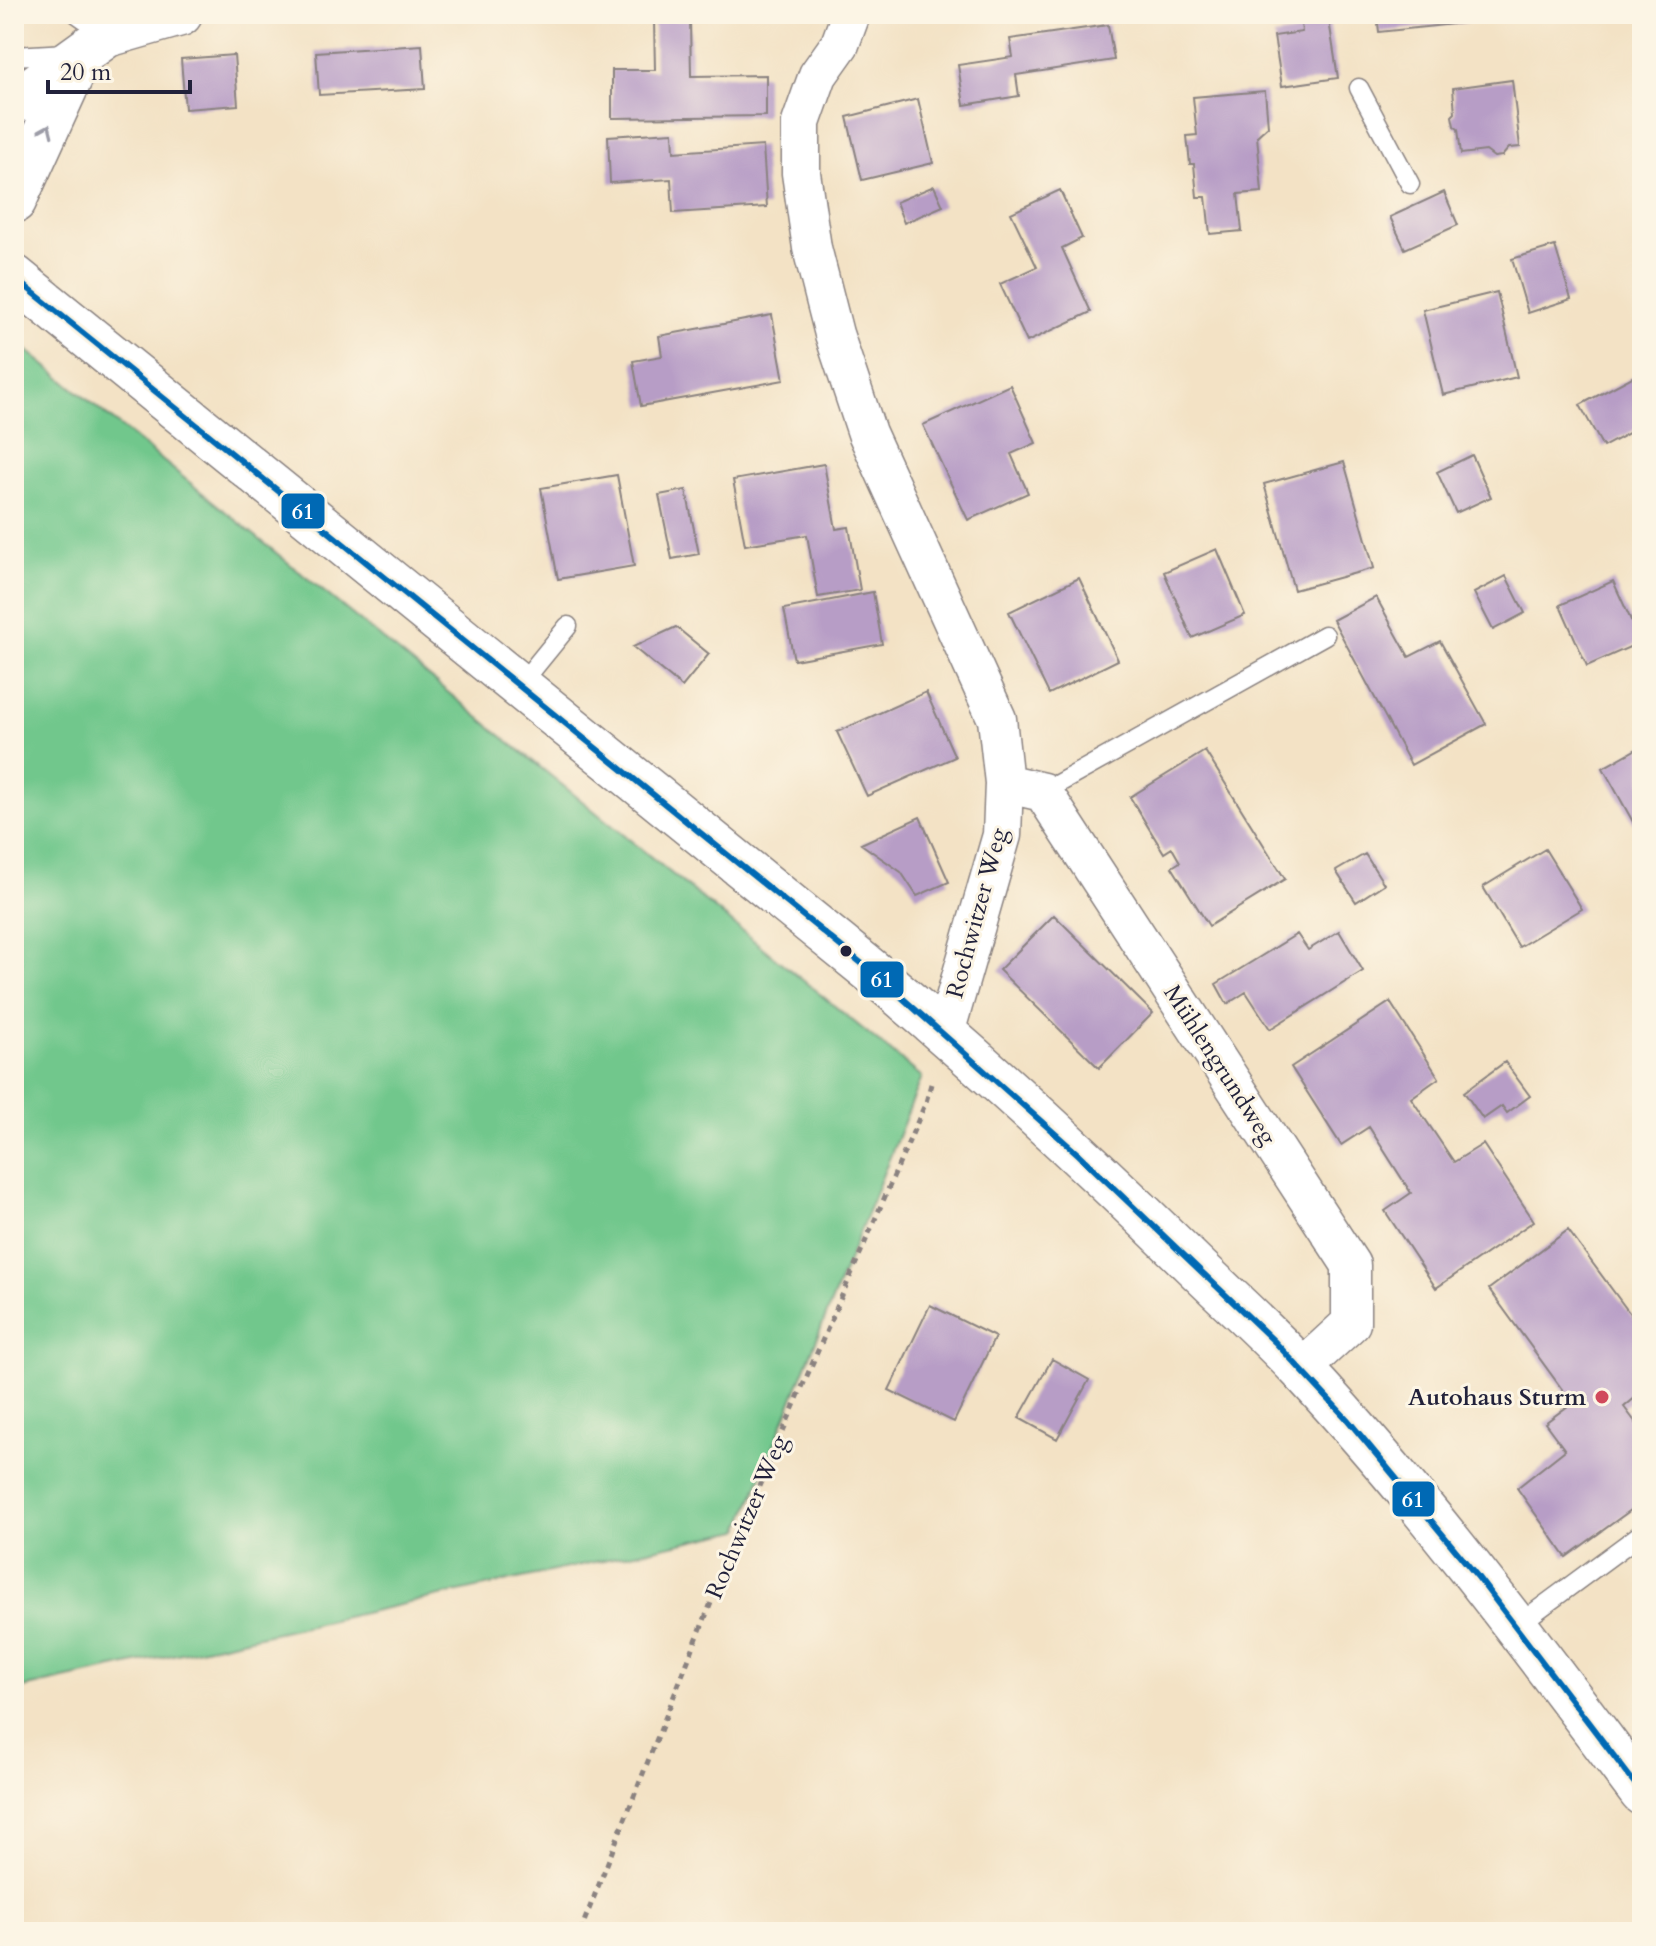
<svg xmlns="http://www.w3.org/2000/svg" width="1656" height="1946" viewBox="0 0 1656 1946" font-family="Cardo,serif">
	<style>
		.green { fill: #71c78c; stroke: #4a7464; stroke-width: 2 }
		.building { fill: #b79dc6 }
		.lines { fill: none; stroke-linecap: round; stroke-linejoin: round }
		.service-casing { stroke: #8a8280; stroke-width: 21 }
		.minor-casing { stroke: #8a8280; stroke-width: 41 }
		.tertiary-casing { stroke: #8a8280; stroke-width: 47 }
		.path { stroke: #8a8280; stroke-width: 5; stroke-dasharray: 6 6; stroke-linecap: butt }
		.service { stroke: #fff; stroke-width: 18 }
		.minor { stroke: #fff; stroke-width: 38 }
		.tertiary { stroke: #fff; stroke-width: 44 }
		.bus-1-casing { stroke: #fcf5e5; stroke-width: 12 }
		.bus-1 { stroke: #0069b4; stroke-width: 6 }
		.oneway { stroke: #9c9ca7 }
		.bus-dot { fill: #22223b; stroke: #fcf5e5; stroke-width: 3 }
		.poi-dot { fill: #d1495b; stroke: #fcf5e5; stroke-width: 3 }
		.labels { text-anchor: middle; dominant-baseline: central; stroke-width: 6; stroke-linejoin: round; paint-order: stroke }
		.street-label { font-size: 24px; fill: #22223b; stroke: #fcf5e5 }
		.poi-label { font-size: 24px; font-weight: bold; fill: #22223b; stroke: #fcf5e5; text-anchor: end }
		.line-badge { stroke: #fcf5e5; stroke-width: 3 }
		.badge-label { font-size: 22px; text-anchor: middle; font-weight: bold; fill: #fff }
	</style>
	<rect width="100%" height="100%" fill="#fcf5e5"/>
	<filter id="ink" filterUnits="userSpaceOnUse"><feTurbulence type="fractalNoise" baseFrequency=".0125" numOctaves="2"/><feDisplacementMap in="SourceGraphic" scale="16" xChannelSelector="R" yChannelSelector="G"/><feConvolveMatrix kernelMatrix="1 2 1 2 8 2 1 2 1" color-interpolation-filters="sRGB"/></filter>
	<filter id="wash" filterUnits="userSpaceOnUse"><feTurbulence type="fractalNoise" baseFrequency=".006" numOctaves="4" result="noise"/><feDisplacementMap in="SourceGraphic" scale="32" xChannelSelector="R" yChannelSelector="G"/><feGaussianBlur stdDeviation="1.8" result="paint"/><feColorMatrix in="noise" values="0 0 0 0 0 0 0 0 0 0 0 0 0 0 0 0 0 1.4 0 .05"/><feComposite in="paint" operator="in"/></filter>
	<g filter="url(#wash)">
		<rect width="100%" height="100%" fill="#f3e2c5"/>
		<!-- green -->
		<path class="green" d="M 14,340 L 922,1077 L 740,1530 L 14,1690 Z"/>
		<g id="blocks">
			<!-- building -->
			<path class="building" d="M 1328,14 L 1338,78 L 1282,86 L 1274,36 L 1302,32 L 1300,15 Z
				M 1377,14 L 1510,14 L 1510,18 L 1379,32 Z
				M 654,20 L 690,20 L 691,76 L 766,75 L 766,116 L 612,118 L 612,70 L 655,70 Z
				M 1108,25 L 1114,60 L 1016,75 L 1019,96 L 964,105 L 958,65 L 1013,57 L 1010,39 Z
				M 422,45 L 425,89 L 319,95 L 316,52 Z
				M 234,55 L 238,105 L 185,109 L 181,59 Z
				M 1512,80 L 1520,147 L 1509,148 L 1502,156 L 1494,157 L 1486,151 L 1461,154 L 1458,129 L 1454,126 L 1452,116 L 1455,113 L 1453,88 Z
				M 1265,91 L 1268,126 L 1257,136 L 1262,192 L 1238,194 L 1242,231 L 1210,234 L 1206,197 L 1197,197 L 1194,164 L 1190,164 L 1187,136 L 1197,135 L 1193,97 Z
				M 918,99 L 933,163 L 862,180 L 847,117 Z
				M 673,132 L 674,152 L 763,146 L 767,207 L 673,213 L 671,179 L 610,183 L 608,136 Z
				M 934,186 L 943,206 L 904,223 L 896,202 Z
				M 1060,190 L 1082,238 L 1062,248 L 1091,312 L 1027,342 L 1000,284 L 1037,267 L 1011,213 Z
				M 1444,192 L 1458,225 L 1405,249 L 1390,217 Z
				M 1555,246 L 1571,299 L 1528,313 L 1512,259 Z
				M 1497,292 L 1517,377 L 1443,395 L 1423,310 Z
				M 772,315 L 784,380 L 641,406 L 633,361 L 662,356 L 659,336 Z
				M 1636,375 L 1642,385 L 1642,426 L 1603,447 L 1580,405 Z
				M 1010,385 L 1036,443 L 1011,454 L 1028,493 L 968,520 L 923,425 Z
				M 1472,455 L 1491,497 L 1456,513 L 1437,472 Z
				M 1344,462 L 1374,568 L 1294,590 L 1264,484 Z
				M 824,464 L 836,529 L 849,527 L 860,590 L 818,597 L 807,535 L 745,545 L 733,480 Z
				M 617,475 L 634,566 L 558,579 L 541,488 Z
				M 686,490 L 699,554 L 672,559 L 659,495 Z
				M 1217,549 L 1245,615 L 1192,638 L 1164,572 Z
				M 1506,576 L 1525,613 L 1493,630 L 1474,593 Z
				M 1079,578 L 1118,660 L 1049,694 L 1009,612 Z
				M 1613,581 L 1641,642 L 1587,666 L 1560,605 Z
				M 873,592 L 882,644 L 794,660 L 784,609 Z
				M 1376,597 L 1409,657 L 1440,641 L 1486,724 L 1411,765 L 1333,620 Z
				M 676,627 L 709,654 L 682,687 L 633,647 Z
				M 926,692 L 955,757 L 867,796 L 837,732 Z
				M 1642,746 L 1642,826 L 1637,829 L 1603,768 Z
				M 1205,751 L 1285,879 L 1209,926 L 1172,867 L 1180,862 L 1172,848 L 1164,853 L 1130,797 Z
				M 920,817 L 949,882 L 917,896 L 901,872 L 861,844 Z
				M 1545,849 L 1582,909 L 1519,947 L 1483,887 Z
				M 1365,854 L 1384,884 L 1356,902 L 1336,871 Z
				M 1054,915 L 1153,1013 L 1099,1068 L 999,970 Z
				M 1339,931 L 1363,971 L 1270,1029 L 1246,992 L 1227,1004 L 1216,984 L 1297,934 L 1308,950 Z
				M 1390,1002 L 1439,1078 L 1411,1098 L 1454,1162 L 1483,1144 L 1534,1221 L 1436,1288 L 1385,1211 L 1411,1193 L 1369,1127 L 1341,1145 L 1291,1067 Z
				M 1505,1062 L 1530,1096 L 1507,1113 L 1502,1106 L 1483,1119 L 1464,1092 Z
				M 1568,1230 L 1642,1330 L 1642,1392 L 1624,1407 L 1642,1431 L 1642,1502 L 1566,1557 L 1517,1488 L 1565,1450 L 1545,1423 L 1572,1403 L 1489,1289 Z
				M 930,1305 L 995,1337 L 954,1422 L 889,1390 Z
				M 1052,1359 L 1089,1380 L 1057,1439 L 1019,1418 Z"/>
		</g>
	</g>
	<g filter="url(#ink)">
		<use href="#blocks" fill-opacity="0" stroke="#8a8280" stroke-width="2"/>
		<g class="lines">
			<!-- service casing -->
			<g class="service-casing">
				<path id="service" d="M 77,14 L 107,35
					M 14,56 L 67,53
					M 1359,88 L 1410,184
					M 520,685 L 568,626
					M 1043,792 L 1325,635
					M 1516,1626 L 1642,1533"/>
			</g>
			<!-- minor casing -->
			<g class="minor-casing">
				<path id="minor" d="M 851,14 L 840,44 L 818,75 L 801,123 L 801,173 L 812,248 L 834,334 L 867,433 L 997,719 L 1004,783 L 1002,835 L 945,1033
					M 1004,783 L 1043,792 L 1351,1265 L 1351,1323 L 1301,1369"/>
			</g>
			<!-- tertiary casing -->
			<g class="tertiary-casing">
				<path id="tertiary" d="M 14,102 L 107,35 L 180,14
					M 14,201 L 81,54
					M 14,277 L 881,979 C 989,1070 1092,1165 1193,1264 C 1229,1299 1267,1333 1301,1369 C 1425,1502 1533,1648 1642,1793"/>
			</g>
			<!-- path -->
			<path class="path" d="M 580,1932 L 740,1530 L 926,1102 L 931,1084"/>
			<!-- service -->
			<use href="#service" class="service"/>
			<!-- minor -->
			<use href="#minor" class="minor"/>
			<!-- tertiary -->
			<use href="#tertiary" class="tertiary"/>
			<!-- bus-1 casing -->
			<g class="bus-1-casing">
				<path id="bus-1" d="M 14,277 L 881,979 L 1078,1154 L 1275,1342 L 1347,1419 L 1477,1576 L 1642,1793"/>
			</g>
			<!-- bus-1 -->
			<use href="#bus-1" class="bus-1"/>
		</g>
		<!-- one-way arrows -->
		<defs><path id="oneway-chevron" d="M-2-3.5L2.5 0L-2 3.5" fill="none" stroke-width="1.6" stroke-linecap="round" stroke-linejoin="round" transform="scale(2)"/></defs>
		<use class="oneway" href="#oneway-chevron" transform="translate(47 130) rotate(-66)"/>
	</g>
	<!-- markers -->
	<circle class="bus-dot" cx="846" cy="951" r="7"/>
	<circle class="poi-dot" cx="1602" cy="1397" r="8"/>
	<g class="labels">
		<!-- street labels -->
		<g class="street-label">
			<text transform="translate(977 913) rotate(-75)">Rochwitzer Weg</text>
			<text transform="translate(1220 1065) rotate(57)">Mühlengrundweg</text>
			<text transform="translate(747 1517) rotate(-67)">Rochwitzer Weg</text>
		</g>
		<!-- poi labels -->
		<g class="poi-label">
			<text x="1586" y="1397">Autohaus Sturm</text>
		</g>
	</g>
	<g class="line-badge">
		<rect x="280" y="492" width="46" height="38" rx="8" fill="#0069b4"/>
		<rect x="859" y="960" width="46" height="39" rx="8" fill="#0069b4"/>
		<rect x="1391" y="1480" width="45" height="38" rx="8" fill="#0069b4"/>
	</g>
	<g class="badge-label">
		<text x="303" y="519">61</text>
		<text x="882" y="987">61</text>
		<text x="1413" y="1507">61</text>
	</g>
	<!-- margin -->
	<rect width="1656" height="1946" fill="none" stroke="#fcf5e5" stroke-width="48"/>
	<!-- scale -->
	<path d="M48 80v12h142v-12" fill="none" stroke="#22223b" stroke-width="4"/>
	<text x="60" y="80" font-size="24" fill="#22223b" stroke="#fcf5e5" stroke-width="6" paint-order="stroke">20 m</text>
</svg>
